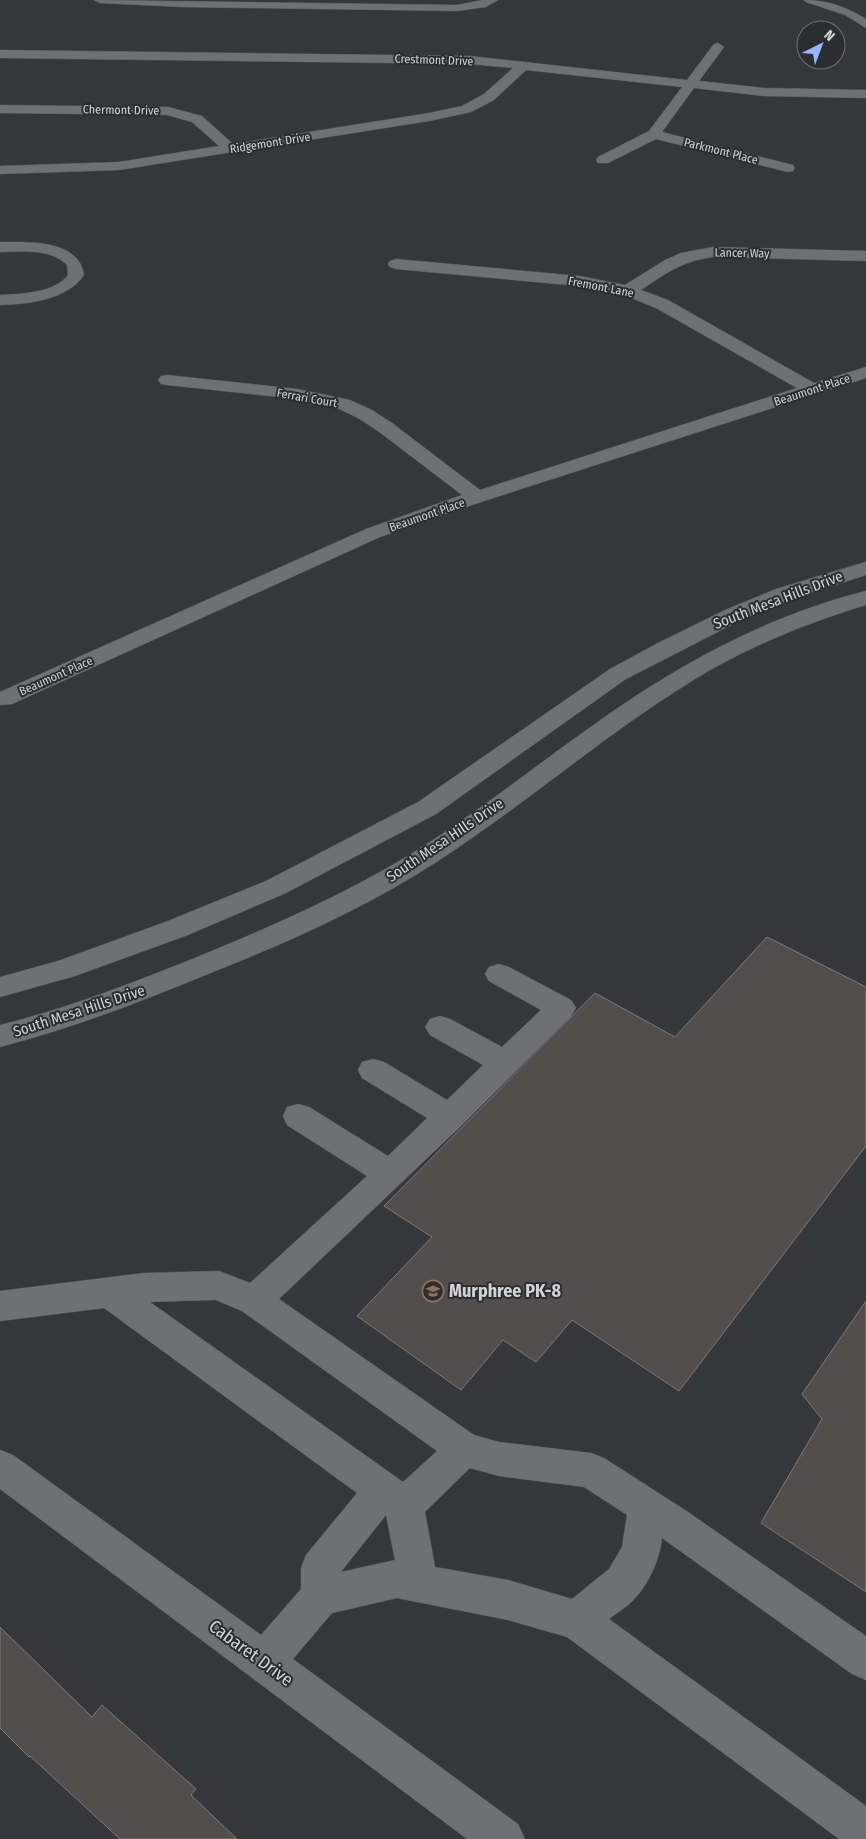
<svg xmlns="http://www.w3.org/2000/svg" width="866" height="1839" viewBox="0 0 866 1839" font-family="'Fira Sans Condensed',sans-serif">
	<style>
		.building { fill: #524e4d; stroke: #7e7a78 }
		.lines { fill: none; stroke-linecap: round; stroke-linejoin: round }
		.minor-casing { stroke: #545457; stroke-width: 1 }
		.minor { fill: #6f7074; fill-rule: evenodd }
		.labels { text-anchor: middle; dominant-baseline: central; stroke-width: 4; stroke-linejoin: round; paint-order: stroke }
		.far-street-label { font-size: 12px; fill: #d2d3d5; stroke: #2c2d30 }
		.street-label { font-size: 15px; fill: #d2d3d5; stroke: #2c2d30 }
		.near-poi-label { font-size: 18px; font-weight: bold; fill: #d2d3d5; stroke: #2c2d30; text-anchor: start }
		.near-street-label { font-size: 18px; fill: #d2d3d5; stroke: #2c2d30 }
	</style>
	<rect width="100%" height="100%" fill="#36373a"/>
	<!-- building -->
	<path class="building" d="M 767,937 L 866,987 L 866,1146 L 679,1391 L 572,1320 L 536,1362 L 503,1340 L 461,1390 L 357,1316 L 432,1237 L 384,1206 L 595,993 L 675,1037 Z
		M 866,1301 L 866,1592 L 761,1523 L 822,1419 L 802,1394 Z
		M 0,1627 L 92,1717 L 102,1705 L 196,1789 L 191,1795 L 237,1839 L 120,1839 L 30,1756 L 29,1757 L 0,1728 Z"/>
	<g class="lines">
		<!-- minor casing -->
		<g class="minor-casing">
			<path id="minor" d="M 94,0 L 457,5 L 483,0 L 498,0 L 486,7 L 457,11 L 182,7 L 100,3 Z
				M 804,0 C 827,0 847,7 866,19 L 866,28 L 845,15 L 806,2 Z
				M 718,43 L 724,47 L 699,81 L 764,88 L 866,90 L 866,98 L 764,96 L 694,88 L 662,132 L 793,165 L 795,168 L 793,171 L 788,172 L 656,139 L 608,163 L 598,163 L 596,160 L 598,157 L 649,131 L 682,87 L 526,70 L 494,100 L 471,112 L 429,121 L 119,170 L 0,174 L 0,166 L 119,162 L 219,146 L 192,122 L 167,115 L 0,113 L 0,105 L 168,107 L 202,116 L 233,144 L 429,113 L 462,106 L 484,94 L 513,68 L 470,64 L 0,58 L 0,50 L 470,56 L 687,80 L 714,44 Z
				M 0,242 C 28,242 79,239 84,275 C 67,300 29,304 0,305 L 0,295 C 20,294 55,293 68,275 L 67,265 C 50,248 22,252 0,252 Z
				M 713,247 L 866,251 L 866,261 L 713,257 C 680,262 668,272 641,290 L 668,300 L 814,383 L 866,367 L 866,378 L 484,501 L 380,537 L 12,704 L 0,705 L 0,692 L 366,529 L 462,495 L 378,431 L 358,418 L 337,408 L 297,399 L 167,385 L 161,384 L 158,380 L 161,376 L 167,375 L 297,389 L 350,400 L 372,410 L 392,423 L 480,490 L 797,388 L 656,308 L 624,295 L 579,286 L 396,269 L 390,267 L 388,264 L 390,261 L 396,259 L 579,276 L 625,285 L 665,260 L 681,253 Z
				M 866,562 L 866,575 L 792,599 L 741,620 L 626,679 L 436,814 L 286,893 L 188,935 L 75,976 L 0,997 L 0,977 L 58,961 L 168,921 L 266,881 L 418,802 L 610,669 L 656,644 L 725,610 L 776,589 Z
				M 866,591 L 866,605 C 806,623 748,647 695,679 C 605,734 526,804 438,861 C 367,907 291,941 213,972 C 143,1001 73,1028 0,1047 L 0,1025 C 65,1009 127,985 190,960 C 268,928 347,894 419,849 C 509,792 589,721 681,668 C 738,635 801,607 866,591 Z
				M 499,964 L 509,967 L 571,1000 L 576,1008 L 571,1016 L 461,1126 L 279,1299 L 474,1435 L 499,1442 L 591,1453 L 604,1458 L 688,1512 L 866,1636 L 866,1680 L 852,1674 L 662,1538 C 660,1558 650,1581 637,1596 C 630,1605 618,1612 609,1619 L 866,1806 L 866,1839 L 839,1839 L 567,1637 L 508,1620 L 397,1598 L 332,1613 L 293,1659 L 518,1824 L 525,1839 L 467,1839 L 0,1489 L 0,1450 L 13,1455 L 261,1635 L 301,1589 L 301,1568 L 306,1555 L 357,1493 L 104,1308 L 0,1321 L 0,1291 L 144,1273 L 219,1271 L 250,1283 L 367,1176 L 287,1125 L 283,1116 L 287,1107 L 298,1104 L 309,1107 L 388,1156 L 427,1118 L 362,1078 L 358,1070 L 362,1062 L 373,1059 L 384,1062 L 447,1100 L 483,1065 L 430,1035 L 425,1027 L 430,1019 L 440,1016 L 450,1019 L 502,1047 L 541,1010 L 489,981 L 485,974 L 489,967 ZM 216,1300 L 242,1311 L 437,1451 L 403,1482 L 150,1302 ZM 470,1468 L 499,1476 L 584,1487 L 627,1515 L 622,1547 L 609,1569 L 572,1599 L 508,1580 L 435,1567 L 425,1512 ZM 386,1515 L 395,1560 L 341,1572 Z"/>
		</g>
		<!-- minor -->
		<use href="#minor" class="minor"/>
	</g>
	<!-- icons -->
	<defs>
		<g id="school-ring" transform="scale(1.125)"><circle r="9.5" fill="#2c2d30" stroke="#8d6e63" stroke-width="1.5"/><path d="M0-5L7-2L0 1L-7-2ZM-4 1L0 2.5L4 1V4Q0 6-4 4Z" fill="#8d6e63"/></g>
	</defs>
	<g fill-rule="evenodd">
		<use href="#school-ring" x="433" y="1291"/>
	</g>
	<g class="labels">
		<!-- far-street labels -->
		<g class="far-street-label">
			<text transform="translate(434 60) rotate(2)">Crestmont Drive</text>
			<text transform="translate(121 110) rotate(1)">Chermont Drive</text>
			<text transform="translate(270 143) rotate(-9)">Ridgemont Drive</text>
			<text transform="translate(721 151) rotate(14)">Parkmont Place</text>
			<text transform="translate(742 253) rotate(1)">Lancer Way</text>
			<text transform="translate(601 287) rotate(11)">Fremont Lane</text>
			<text transform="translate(812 390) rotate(-18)">Beaumont Place</text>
			<text transform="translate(307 398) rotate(10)">Ferrari Court</text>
			<text transform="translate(427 515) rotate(-19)">Beaumont Place</text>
			<text transform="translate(56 676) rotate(-24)">Beaumont Place</text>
		</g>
		<!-- street labels -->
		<g class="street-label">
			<text transform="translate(778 600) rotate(-21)">South Mesa Hills Drive</text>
			<text transform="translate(445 840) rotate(-34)">South Mesa Hills Drive</text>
			<text transform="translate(79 1011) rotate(-18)">South Mesa Hills Drive</text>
		</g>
		<!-- near-poi labels -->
		<g class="near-poi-label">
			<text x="449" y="1291">Murphree PK-8</text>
		</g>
		<!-- near-street labels -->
		<g class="near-street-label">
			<text transform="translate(251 1653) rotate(36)">Cabaret Drive</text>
		</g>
	</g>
	<!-- north arrow -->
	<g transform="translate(821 45) rotate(42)"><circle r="24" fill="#2c2d30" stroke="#6e6f72"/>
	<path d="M0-4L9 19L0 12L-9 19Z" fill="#97b6fd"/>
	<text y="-8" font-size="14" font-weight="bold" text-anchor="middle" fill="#d2d3d5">N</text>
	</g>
</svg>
